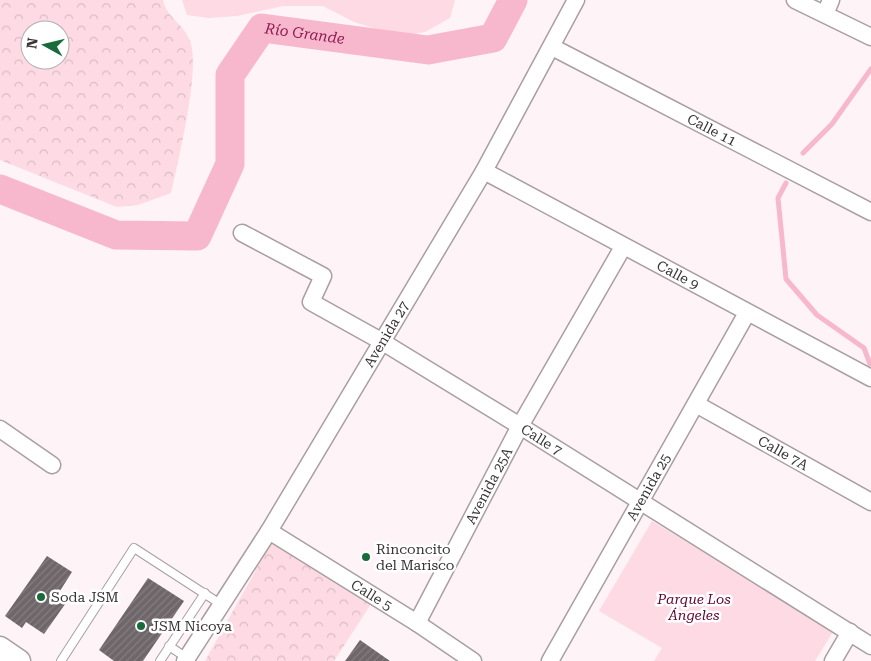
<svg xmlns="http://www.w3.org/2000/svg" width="871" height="661" viewBox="0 0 871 661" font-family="'Roboto Serif',serif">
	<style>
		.green { fill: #fedae5 }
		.forest { fill: url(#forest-crowns); fill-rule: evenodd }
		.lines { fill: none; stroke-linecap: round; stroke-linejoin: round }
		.stream { stroke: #f7b8cd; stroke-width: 5 }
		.river { stroke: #f7b8cd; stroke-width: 29 }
		.building { fill: url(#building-hatch) }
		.lane-casing { stroke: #a99fa2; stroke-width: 10 }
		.street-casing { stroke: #a99fa2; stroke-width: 19 }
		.secondary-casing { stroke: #a99fa2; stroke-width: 25 }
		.lane { stroke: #fff; stroke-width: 8 }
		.street { stroke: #fff; stroke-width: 16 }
		.secondary { stroke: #fff; stroke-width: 22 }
		.poi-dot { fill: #196b3c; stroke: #fff; stroke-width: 2 }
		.labels { text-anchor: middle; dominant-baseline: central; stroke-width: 5; stroke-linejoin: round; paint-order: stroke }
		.street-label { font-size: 14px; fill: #393536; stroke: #fff }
		.poi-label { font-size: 14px; fill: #393536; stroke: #fff; text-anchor: start }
		.park-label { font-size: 14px; font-style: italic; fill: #610634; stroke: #fff }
		.water-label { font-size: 15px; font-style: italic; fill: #911c53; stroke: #fff }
	</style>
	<defs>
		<pattern id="forest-crowns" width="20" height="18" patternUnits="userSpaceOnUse" patternTransform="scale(1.25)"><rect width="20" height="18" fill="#fedae5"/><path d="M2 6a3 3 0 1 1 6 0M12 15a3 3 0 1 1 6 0" fill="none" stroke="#dabcc5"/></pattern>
		<pattern id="building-hatch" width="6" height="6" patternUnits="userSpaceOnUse" patternTransform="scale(1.25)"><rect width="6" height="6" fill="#6f6669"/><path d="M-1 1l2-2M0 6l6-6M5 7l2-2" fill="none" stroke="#847d80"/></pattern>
	</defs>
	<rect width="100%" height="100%" fill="#fef3f6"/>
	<!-- green -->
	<path class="green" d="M 182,0 L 455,0 L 450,18 L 425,32 L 408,35 L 386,32 L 354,22 L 323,6 L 283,6 L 237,16 L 209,18 L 187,15 Z
		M 652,521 L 834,630 L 815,661 L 654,661 L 662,648 L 599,611 Z"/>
	<!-- forest -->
	<path class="forest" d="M 0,0 L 163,0 C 166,17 184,24 190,41 C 201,68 178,161 171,193 L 138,205 L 117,207 L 0,160 ZM 30,30 L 60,30 L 60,60 L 30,60 Z
		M 272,541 L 373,601 L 334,661 L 205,661 Z"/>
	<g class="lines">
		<!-- stream -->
		<path class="stream" d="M 803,153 L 832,124 L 871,69
			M 786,183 L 778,198 L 786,279 L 817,315 L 864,348 L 870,364"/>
		<!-- river -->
		<path class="river" id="s1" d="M 0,189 L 116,235 L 197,236 L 230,164 L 230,75 L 262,28 L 428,50 L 493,38 L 513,0"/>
	</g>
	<!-- building -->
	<path class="building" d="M 47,556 L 72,572 L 58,594 L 68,600 L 44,634 L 26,622 L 22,628 L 5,616 Z
		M 148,578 L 184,601 L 143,661 L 114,661 L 99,650 Z
		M 360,640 L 390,661 L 345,661 Z"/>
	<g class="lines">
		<!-- lane casing -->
		<g class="lane-casing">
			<path id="lane" d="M 169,646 L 187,658
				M 61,661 L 134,548 L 222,605
				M 160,661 L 205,593"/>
		</g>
		<!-- street casing -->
		<g class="street-casing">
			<g id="street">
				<path d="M 795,0 L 871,37"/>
				<path d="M 825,14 L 831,0"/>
				<path id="s2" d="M 552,47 L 871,212"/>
				<path id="s3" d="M 484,171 L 871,378"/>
				<path id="s4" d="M 242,233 L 323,276 L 311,302 L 381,341 L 520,426 L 871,646"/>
				<path id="s5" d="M 696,404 L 871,502"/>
				<path d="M 0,429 L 52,465"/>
				<path id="s6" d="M 269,531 L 417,623 L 473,661"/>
				<path id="s7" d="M 417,623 L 520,426 L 623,247"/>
				<path id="s8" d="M 185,661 L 269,531 L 484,171 L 576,0"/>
				<path id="s9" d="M 550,661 L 747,313"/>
				<path d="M 833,661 L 850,632"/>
			</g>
		</g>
		<!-- secondary casing -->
		<g class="secondary-casing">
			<path id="secondary" d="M 0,648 L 19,661"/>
		</g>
		<!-- lane -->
		<use href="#lane" class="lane"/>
		<!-- street -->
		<use href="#street" class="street"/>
		<!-- secondary -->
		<use href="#secondary" class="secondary"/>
	</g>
	<!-- markers -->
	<g class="poi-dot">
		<circle cx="366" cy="557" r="5"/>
		<circle cx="41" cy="597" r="5"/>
		<circle cx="141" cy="626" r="5"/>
	</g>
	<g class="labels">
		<!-- street labels -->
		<g class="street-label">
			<text stroke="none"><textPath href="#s2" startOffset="180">Calle 11</textPath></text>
			<text stroke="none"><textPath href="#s3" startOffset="220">Calle 9</textPath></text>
			<text stroke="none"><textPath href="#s8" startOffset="384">Avenida 27</textPath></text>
			<text stroke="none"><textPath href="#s4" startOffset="389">Calle 7</textPath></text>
			<text stroke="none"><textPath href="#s5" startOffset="100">Calle 7A</textPath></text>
			<text stroke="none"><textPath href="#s7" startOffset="155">Avenida 25A</textPath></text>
			<text stroke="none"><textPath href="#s9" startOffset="200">Avenida 25</textPath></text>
			<text stroke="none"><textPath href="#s6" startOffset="121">Calle 5</textPath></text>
		</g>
		<!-- poi labels -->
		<g class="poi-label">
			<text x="376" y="549">Rinconcito<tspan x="376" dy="16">del Marisco</tspan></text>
			<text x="51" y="597">Soda JSM</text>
			<text x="151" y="626">JSM Nicoya</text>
		</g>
		<!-- park labels -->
		<g class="park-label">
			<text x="694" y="599">Parque Los<tspan x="694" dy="16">Ángeles</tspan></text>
		</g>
		<!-- water labels -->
		<g class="water-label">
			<text stroke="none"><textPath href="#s1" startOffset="474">Río Grande</textPath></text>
		</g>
	</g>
	<!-- north arrow -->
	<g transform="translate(45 45) rotate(278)"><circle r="24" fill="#ffffff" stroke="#b0aeaf"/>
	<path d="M0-4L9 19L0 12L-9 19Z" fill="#196b3c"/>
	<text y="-8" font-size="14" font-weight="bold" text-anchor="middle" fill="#393536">N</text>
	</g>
</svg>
